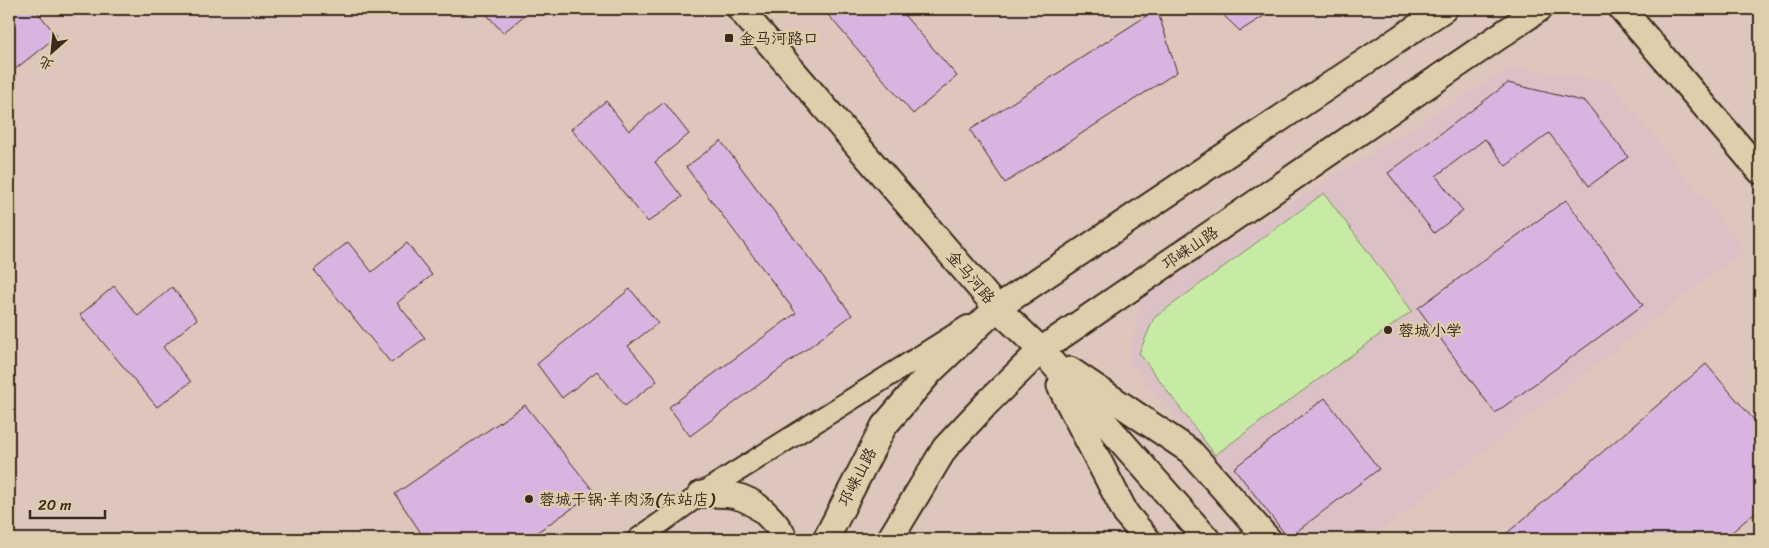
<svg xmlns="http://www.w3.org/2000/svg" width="1769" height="548" viewBox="0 0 1769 548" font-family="Sriracha,'LXGW WenKai TC',sans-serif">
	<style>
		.built { fill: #dbc1c6 }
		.green { fill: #c7eba5; stroke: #818a62 }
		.building { fill: #d7b5e0; stroke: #3b2a1e }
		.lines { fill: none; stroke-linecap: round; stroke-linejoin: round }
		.minor-casing { stroke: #3b2a1e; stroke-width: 24 }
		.tertiary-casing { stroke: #3b2a1e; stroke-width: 29 }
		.minor { stroke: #dfceab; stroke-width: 20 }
		.tertiary { stroke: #dfceab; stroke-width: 25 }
		.poi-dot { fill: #3b2a1e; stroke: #dfceab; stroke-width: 2 }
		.labels { text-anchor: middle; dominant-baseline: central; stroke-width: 4.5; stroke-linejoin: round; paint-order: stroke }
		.poi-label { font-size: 16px; fill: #3b2a1e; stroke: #dfceab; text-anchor: start }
		.street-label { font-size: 16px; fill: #3b2a1e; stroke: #dfceab }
	</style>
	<rect width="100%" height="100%" fill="#ddc6bb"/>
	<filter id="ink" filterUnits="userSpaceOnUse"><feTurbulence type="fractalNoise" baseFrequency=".02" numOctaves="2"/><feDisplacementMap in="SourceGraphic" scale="10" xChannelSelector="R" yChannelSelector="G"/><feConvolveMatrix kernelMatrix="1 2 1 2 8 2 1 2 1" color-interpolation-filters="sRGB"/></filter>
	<g filter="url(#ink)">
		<!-- built -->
		<path class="built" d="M 1510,67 L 1609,81 L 1745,249 L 1370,539 L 1284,539 L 1128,362 L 1141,297 Z"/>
		<!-- green -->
		<path class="green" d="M 1324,193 L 1412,311 L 1215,455 L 1139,353 L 1154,318 Z"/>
		<!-- building -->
		<path class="building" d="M 9,9 L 35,9 L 57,36 L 9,74 Z
			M 482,9 L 532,9 L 503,33 Z
			M 823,9 L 899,9 L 957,76 L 913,114 Z
			M 1157,9 L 1177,72 L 1005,183 L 970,130 Z
			M 1217,9 L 1275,9 L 1240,31 Z
			M 1508,83 L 1586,102 L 1628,157 L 1589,186 L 1549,133 L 1506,166 L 1485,139 L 1436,176 L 1463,211 L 1434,233 L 1388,173 Z
			M 606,101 L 629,131 L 664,102 L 689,134 L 655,162 L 682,197 L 648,222 L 571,129 Z
			M 721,141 L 852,315 L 690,436 L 669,407 L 796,313 L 686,167 Z
			M 1566,200 L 1643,305 L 1495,413 L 1418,308 Z
			M 348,242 L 372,272 L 407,243 L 432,275 L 397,303 L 425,338 L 391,363 L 314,270 Z
			M 114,286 L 138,316 L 172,287 L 197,319 L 163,347 L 191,382 L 157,407 L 80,315 Z
			M 630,289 L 658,323 L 628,346 L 657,381 L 625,406 L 597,371 L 562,398 L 537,364 Z
			M 1706,364 L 1760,427 L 1760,508 L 1724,539 L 1500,539 Z
			M 1325,398 L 1379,469 L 1288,538 L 1234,468 Z
			M 525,405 L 595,493 L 527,539 L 425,539 L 395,494 Z"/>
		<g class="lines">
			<!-- minor casing -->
			<g class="minor-casing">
				<path id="minor" d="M 638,539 L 701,494 L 968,326"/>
			</g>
			<!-- tertiary casing -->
			<g class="tertiary-casing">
				<path id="tertiary" d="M 740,9 L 997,308 L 1041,350 L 1207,539
					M 1622,9 L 1760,171
					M 1070,370 L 1190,451 L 1268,539
					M 1060,386 L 1126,514 L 1147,539
					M 701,494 C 712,495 726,493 736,496 C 757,501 776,521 785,539
					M 826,539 L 884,426 L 931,371 L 997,308 L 1444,9
					M 890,539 L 945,448 L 989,401 L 1041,350 L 1539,9"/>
			</g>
			<!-- minor -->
			<use href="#minor" class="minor"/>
			<!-- tertiary -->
			<use href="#tertiary" class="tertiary"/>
		</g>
	</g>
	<!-- markers -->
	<g class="poi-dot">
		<rect x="724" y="33" width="10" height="10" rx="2.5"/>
		<circle cx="1388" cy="330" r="5"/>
		<circle cx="529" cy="499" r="5"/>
	</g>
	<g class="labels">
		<!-- poi labels -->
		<g class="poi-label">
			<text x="739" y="38">金马河路口</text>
			<text x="1398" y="330">蓉城小学</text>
			<text x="539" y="499">蓉城干锅·羊肉汤(东站店)</text>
		</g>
		<!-- street labels -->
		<g class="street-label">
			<text transform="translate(1190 248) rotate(-34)">邛崃山路</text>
			<text transform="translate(971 277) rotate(49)">金马河路</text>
			<text transform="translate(857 477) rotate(-63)">邛崃山路</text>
		</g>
	</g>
	<!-- margin -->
	<rect width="1769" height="548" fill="none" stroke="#dfceab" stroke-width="30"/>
	<rect x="15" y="15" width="1739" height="518" fill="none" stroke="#3b2a1e" stroke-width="2" filter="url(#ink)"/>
	<!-- north arrow -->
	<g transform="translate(52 52) rotate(207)" stroke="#dfceab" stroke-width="4" paint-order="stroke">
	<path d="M0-4L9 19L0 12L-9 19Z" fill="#3b2a1e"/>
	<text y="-8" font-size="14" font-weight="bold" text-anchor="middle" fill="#3b2a1e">北</text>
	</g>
	<!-- scale -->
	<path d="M30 510v8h75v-8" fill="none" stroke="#3b2a1e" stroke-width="2.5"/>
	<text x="38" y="510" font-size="15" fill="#3b2a1e" stroke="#dfceab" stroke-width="4" paint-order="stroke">20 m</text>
</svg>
